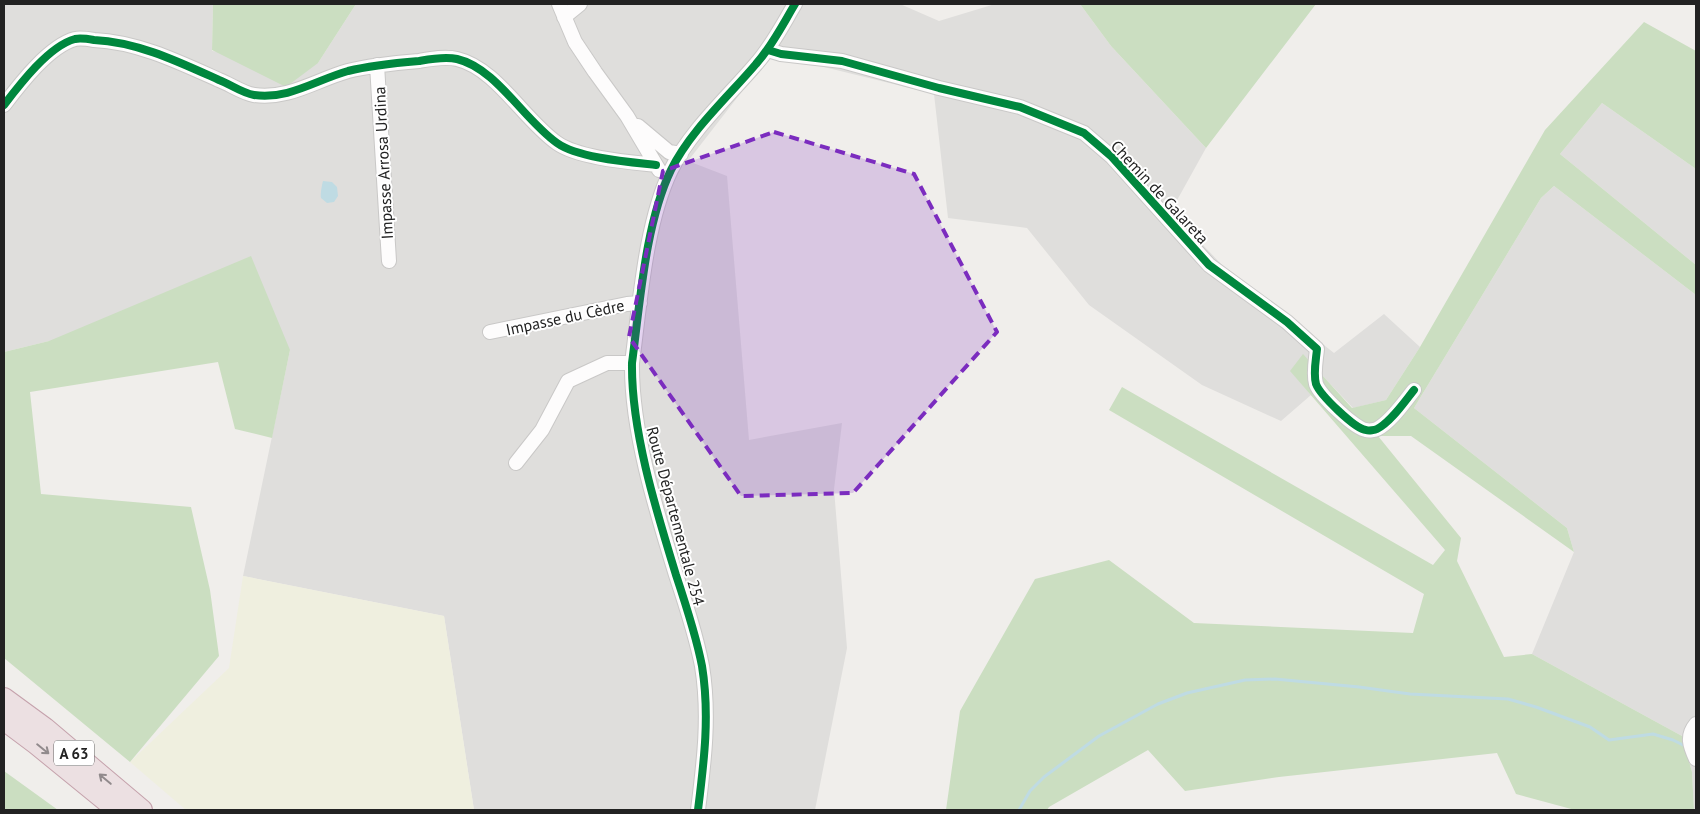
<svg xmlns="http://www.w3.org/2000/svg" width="1700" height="814" viewBox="0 0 1700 814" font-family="'PT Sans',sans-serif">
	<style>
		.residential { fill: #dfdedc }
		.farmland { fill: #efefdf }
		.forest { fill: #cbdec1 }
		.water { fill: #bfdbe3 }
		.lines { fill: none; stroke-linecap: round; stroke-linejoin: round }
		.stream { stroke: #bfdbe3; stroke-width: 3 }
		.minor-casing { stroke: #c9c8c7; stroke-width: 16 }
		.highway-casing { stroke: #c5a2ac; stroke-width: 22 }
		.minor { stroke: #fdfcfc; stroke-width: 14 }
		.highway { stroke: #ece0e2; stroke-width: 20 }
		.cycleway-casing { stroke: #fff; stroke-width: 11 }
		.cycleway { stroke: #00873e; stroke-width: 8 }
		.oneway { stroke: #918a8c }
		.marked { fill: #7b2cbf; fill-opacity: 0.2; stroke: #7b2cbf; stroke-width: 4; stroke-dasharray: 10 6; stroke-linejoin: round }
		.labels { text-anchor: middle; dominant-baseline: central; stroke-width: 4; stroke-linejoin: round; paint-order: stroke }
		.shield { fill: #fff; stroke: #646464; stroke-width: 1 }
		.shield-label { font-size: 15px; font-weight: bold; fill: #222 }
		.street-label { font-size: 16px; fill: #222; stroke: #fff }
	</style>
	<rect width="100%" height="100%" fill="#f0eeeb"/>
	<!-- residential -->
	<path class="residential" d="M 4,4 L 213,4 L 212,51 L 318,63 L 356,4 L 900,4 L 939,21 L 995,4 L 1080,4 L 1111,46 L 1206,148 L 1171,211 L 1221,264 L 1334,353 L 1384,314 L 1420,347 L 1386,400 L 1353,408 L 1303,355 L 1291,371 L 1311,395 L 1281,421 L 1202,385 L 1089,305 L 1027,228 L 948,218 L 934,94 L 771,54 L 688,161 L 727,176 L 749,440 L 842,423 L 834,489 L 847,648 L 815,810 L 474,810 L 444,616 L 243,576 L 290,350 L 49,341 L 4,352 Z
		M 1602,103 L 1696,169 L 1696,265 L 1560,154 Z
		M 1554,186 L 1696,295 L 1696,810 L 1694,810 L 1692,772 L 1682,736 L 1532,654 L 1574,552 L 1567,528 L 1414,408 L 1541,198 Z"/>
	<!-- farmland -->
	<path class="farmland" d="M 243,576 L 444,616 L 474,810 L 186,810 L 130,762 L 229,668 Z"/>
	<!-- forest -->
	<path class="forest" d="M 213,4 L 356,4 L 318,63 L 286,87 L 212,50 Z
		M 1080,4 L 1316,4 L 1206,148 L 1111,46 Z
		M 1644,22 L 1696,51 L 1696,169 L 1602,103 L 1560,154 L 1696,265 L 1696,295 L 1554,186 L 1541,198 L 1414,408 L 1567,528 L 1574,552 L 1411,436 L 1378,436 L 1461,538 L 1457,561 L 1504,657 L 1532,654 L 1682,736 L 1692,772 L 1694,810 L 1575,810 L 1516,794 L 1497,753 L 1279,777 L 1185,791 L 1148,750 L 1049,807 L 1047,810 L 946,810 L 960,711 L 1035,579 L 1109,560 L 1194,623 L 1413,633 L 1424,594 L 1109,410 L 1122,387 L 1433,565 L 1445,550 L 1290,371 L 1303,354 L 1352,408 L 1386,400 L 1420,347 L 1545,130 Z
		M 251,256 L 290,350 L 272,438 L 235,429 L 218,362 L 30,392 L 41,494 L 191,507 L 210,590 L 219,656 L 130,762 L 4,658 L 4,352 L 49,341 Z
		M 4,771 L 58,810 L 4,810 Z"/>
	<!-- water -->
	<path class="water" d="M 323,181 L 332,182 L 337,187 L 338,196 L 334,202 L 327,203 L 321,198 C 320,195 322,184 323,181 Z"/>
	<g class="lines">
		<!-- stream -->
		<path class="stream" d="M 1019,810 L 1030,791 L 1044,777 L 1099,736 L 1158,704 L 1187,693 L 1245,680 L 1275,679 L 1359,687 L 1410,694 L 1508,699 L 1536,707 L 1590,727 L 1609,740 L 1653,734 L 1673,740 L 1683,745"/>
		<!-- minor casing -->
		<g class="minor-casing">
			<path id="minor" d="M 559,4 L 575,42 L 595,72 L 627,116 L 659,170
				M 564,17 L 580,4
				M 768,50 L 781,54 L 842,61 L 939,88 L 1020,107 L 1084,133 L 1112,157 L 1209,265 L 1287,322 L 1317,349 C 1316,360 1313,373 1316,384 C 1320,395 1355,429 1366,430 C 1369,431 1375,430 1377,429 C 1391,422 1405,401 1414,390
				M 377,65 L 389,261
				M 4,105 C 20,84 49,46 75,39 C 80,38 88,39 94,40 C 138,42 179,62 219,80 C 230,84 242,93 254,95 C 288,100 316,80 348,71 C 372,65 395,63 419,61 C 430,59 445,56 457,59 C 496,68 524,120 557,143 C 578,158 629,162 656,165
				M 638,126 L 669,152 L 681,154
				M 490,332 L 627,304 L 640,303
				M 516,463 L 542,430 L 568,381 L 607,363 L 632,363
				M 1696,724 C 1686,736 1690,746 1696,759
				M 698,810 C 704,762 710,715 702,666 C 696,635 686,605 676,575 C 656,510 631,430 632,363 C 640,304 645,224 671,170 C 690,131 728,97 756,64 C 772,46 783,24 795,4"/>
		</g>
		<!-- highway casing -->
		<g class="highway-casing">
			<path id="highway" d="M 4,698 L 45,728 L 142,810
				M 4,720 L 36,744 L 117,810"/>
		</g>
		<!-- minor -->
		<use href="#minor" class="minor"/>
		<!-- highway -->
		<use href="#highway" class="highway"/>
		<!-- cycleway casing -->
		<g class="cycleway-casing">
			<path id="cycleway" d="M 768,50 L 781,54 L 842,61 L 939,88 L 1020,107 L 1084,133 L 1112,157 L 1209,265 L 1287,322 L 1317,349 C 1316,360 1313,373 1316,384 C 1320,395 1355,429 1366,430 C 1369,431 1375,430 1377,429 C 1391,422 1405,401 1414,390
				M 4,105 C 20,84 49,46 75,39 C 80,38 88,39 94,40 C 138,42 179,62 219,80 C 230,84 242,93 254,95 C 288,100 316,80 348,71 C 372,65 395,63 419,61 C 430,59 445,56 457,59 C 496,68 524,120 557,143 C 578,158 629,162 656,165
				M 698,810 C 704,762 710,715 702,666 C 696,635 686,605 676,575 C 656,510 631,430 632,363 C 640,304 645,224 671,170 C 690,131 728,97 756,64 C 772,46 783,24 795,4"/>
		</g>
		<!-- cycleway -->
		<use href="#cycleway" class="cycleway"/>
	</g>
	<!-- one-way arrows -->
	<defs><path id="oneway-shaft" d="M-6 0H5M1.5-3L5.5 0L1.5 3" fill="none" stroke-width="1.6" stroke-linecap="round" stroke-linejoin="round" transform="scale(1.25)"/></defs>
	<g class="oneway">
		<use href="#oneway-shaft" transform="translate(43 749) rotate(39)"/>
		<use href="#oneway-shaft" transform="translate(105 779) rotate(-140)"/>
	</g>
	<!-- marked area -->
	<path class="marked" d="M 774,132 L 914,174 L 997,332 L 853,493 L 741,496 L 629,337 L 663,171 Z"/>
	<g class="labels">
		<!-- shield labels -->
		<rect class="shield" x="54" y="740.5" width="40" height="25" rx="4"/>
		<g class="shield-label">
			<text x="74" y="753">A 63</text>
		</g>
		<!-- street labels -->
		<g class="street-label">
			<text transform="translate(383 163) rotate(-93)">Impasse Arrosa Urdina</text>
			<text transform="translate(1160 192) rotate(47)">Chemin de Galareta</text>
			<text transform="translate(565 317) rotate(-12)">Impasse du Cèdre</text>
			<text transform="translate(676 516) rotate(75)">Route Départementale 254</text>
		</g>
	</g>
	<!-- border -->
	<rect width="1700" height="814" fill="none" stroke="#222222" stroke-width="10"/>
</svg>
